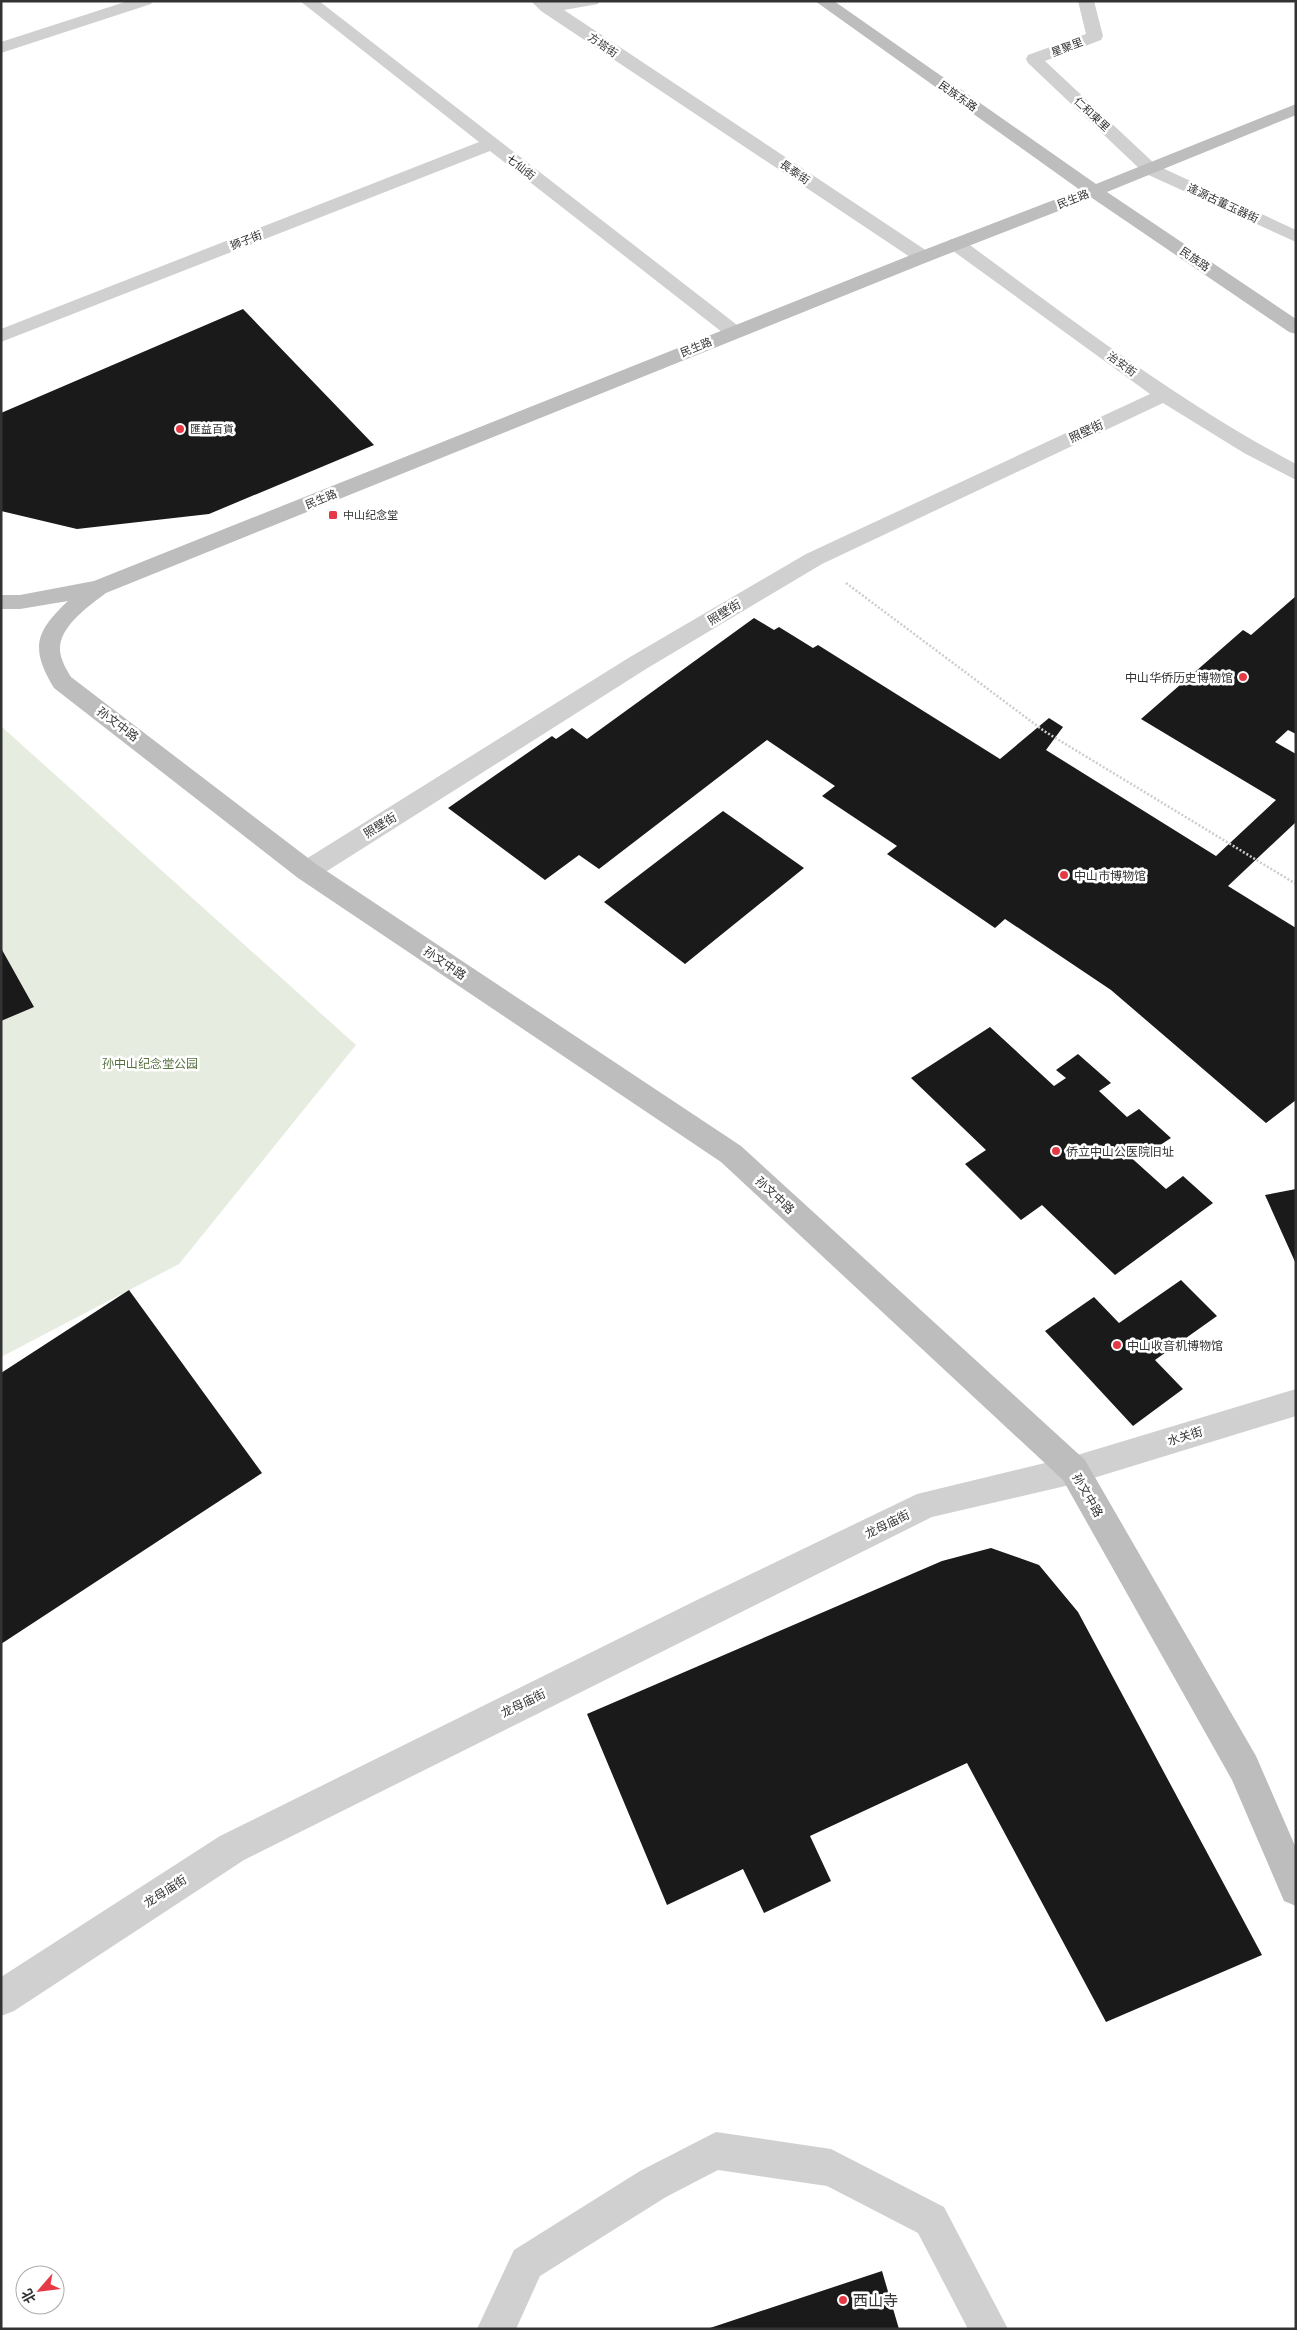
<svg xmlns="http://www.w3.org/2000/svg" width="1297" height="2330" viewBox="0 0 1297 2330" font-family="Quicksand,'Noto Sans SC',sans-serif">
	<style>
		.green { fill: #e6ecdf }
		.building { fill: #1a1a1a }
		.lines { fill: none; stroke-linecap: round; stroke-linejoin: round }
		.path { stroke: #cdcdcd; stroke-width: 2.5; stroke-dasharray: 2 2; stroke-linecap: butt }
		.street { fill: #d0d0d0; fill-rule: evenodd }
		.secondary { fill: #bdbdbd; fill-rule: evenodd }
		.poi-dot { fill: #e63946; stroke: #fff; stroke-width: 2 }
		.labels { text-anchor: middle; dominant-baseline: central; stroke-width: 5; stroke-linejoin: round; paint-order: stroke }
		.far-street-label { font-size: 11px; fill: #333; stroke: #fff }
		.far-poi-label { font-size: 11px; fill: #333; stroke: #fff; text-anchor: start }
		.street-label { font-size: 12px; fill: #333; stroke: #fff }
		.poi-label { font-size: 12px; fill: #333; stroke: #fff; text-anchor: start }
		.park-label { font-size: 12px; fill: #56703f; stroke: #fff }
		.near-poi-label { font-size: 15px; fill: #333; stroke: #fff; text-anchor: start }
	</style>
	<rect width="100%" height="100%" fill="#fff"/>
	<!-- green -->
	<path class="green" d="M 2,727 L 356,1045 L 179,1264 L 1,1357 Z"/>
	<!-- building -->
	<path class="building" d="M 243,309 L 374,445 L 209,514 L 77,529 L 1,511 L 1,413 Z
		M 1296,596 L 1296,734 L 1288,730 L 1275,742 L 1296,754 L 1296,822 L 1228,886 L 1296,928 L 1296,1100 L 1266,1123 L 1111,990 L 1005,919 L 995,928 L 887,854 L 897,846 L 822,796 L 835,786 L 767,740 L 599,869 L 579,855 L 545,880 L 448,808 L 552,736 L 556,739 L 572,728 L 587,739 L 754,618 L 774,630 L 779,627 L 813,648 L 818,645 L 1000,759 L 1049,718 L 1063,727 L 1046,750 L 1216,856 L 1276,800 L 1141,719 L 1243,630 L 1251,635 Z
		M 723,811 L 804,868 L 685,964 L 604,902 Z
		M 1,948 L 34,1007 L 1,1021 Z
		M 990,1027 L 1054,1086 L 1066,1078 L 1056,1070 L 1078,1054 L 1111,1083 L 1099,1091 L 1127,1117 L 1139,1109 L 1171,1138 L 1148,1153 L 1138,1144 L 1126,1153 L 1166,1189 L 1183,1176 L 1213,1203 L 1115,1275 L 1042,1205 L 1021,1220 L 965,1164 L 986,1150 L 911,1078 Z
		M 1296,1189 L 1296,1264 L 1265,1195 Z
		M 1181,1280 L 1217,1316 L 1155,1360 L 1183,1389 L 1133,1426 L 1045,1331 L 1094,1297 L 1119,1323 Z
		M 129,1290 L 262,1473 L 1,1644 L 1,1373 Z
		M 991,1548 L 1039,1565 L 1078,1612 L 1262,1955 L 1106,2022 L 967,1763 L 810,1836 L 831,1881 L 764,1913 L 743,1869 L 667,1905 L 587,1714 L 942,1561 Z
		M 882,2271 L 899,2329 L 710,2329 L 710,2328 Z"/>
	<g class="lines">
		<!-- path -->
		<path class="path" d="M 846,583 L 1044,731 L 1296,884"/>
		<!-- street -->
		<path class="street" d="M 128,1 L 153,1 L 151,4 L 1,53 L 1,42 Z
			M 300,1 L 319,1 L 741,328 L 744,332 L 741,336 L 734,338 L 727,336 L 490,151 L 1,342 L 1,329 L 479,142 Z
			M 531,1 L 600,1 L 598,4 L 564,10 L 930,253 L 932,257 L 930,261 L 923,263 L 916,261 L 541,11 Z
			M 1078,1 L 1094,1 L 1103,36 L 1101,40 L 1045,61 L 1156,165 L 1296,230 L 1296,242 L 1144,173 L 1028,63 L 1026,59 L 1028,55 L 1086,34 Z
			M 956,238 L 963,240 C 1071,319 1177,401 1296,464 L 1296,480 L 1244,453 L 1163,403 L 822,564 L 646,669 L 316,878 L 307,880 L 298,878 L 295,871 L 298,864 L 630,657 L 806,554 L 1150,394 L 949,248 L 947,244 L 949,240 Z
			M 1296,1389 L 1296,1416 L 1074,1484 L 932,1517 L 244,1860 L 14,2011 L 1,2016 L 1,1977 L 220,1836 L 697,1600 L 917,1494 L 1074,1456 Z
			M 716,2132 L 831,2149 L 944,2207 L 1008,2329 L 968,2329 L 918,2233 L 827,2186 L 718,2170 L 666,2197 L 540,2276 L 516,2329 L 477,2329 L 514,2250 L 640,2171 Z"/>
		<!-- secondary -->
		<path class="secondary" d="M 815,1 L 834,1 L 1096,184 L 1296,104 L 1296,115 L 1107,192 L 1296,319 L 1296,334 L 1289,332 L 1092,198 L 930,261 L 106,593 C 89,606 58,627 60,651 C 61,660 66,669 71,677 L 316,864 L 741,1146 L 1085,1460 L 1256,1756 L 1296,1848 L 1296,1906 L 1284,1901 L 1232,1780 L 1063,1480 L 721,1162 L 298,878 L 54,688 C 30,648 35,632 68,601 L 20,609 L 1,609 L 1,595 L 20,595 L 94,581 L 916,253 L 1080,190 Z"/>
	</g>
	<!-- markers -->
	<g class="poi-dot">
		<circle cx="180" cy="429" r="5"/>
		<rect x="328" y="510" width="10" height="10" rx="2.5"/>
		<circle cx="1243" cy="677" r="5"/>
		<circle cx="1064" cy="875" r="5"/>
		<circle cx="1056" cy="1151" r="5"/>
		<circle cx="1117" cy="1345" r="5"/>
		<circle cx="843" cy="2300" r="5"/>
	</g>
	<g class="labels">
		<!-- far-street labels -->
		<g class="far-street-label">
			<text transform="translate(603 45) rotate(34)">方塔街</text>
			<text transform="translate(1067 47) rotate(-21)">星聚里</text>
			<text transform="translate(958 96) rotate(35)">民族东路</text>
			<text transform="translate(1092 114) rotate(43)">仁和東里</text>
			<text transform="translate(521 167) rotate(38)">七仙街</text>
			<text transform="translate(795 172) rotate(34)">長泰街</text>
			<text transform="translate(1073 199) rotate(-21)">民生路</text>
			<text transform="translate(1223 203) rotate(25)">逢源古董玉器街</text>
			<text transform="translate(246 240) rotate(-21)">狮子街</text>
			<text transform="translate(1195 259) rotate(34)">民族路</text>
			<text transform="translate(696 347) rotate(-22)">民生路</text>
			<text transform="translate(1122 364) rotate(36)">治安街</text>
			<text transform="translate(321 499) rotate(-22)">民生路</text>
		</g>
		<!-- far-poi labels -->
		<g class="far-poi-label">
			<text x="190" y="429">匯益百貨</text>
			<text x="343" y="515">中山纪念堂</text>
		</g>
		<!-- street labels -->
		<g class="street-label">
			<text transform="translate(1086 431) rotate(-25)">照壁街</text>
			<text transform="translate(724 612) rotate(-31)">照壁街</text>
			<text transform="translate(118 724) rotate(37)">孙文中路</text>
			<text transform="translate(380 825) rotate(-32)">照壁街</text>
			<text transform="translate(445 963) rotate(34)">孙文中路</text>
			<text transform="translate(775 1195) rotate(43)">孙文中路</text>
			<text transform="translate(1185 1436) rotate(-17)">水关街</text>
			<text transform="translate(1088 1495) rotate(60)">孙文中路</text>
			<text transform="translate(887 1524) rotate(-26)">龙母庙街</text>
			<text transform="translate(523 1703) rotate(-26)">龙母庙街</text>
			<text transform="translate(165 1891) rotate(-33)">龙母庙街</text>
		</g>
		<!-- poi labels -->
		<g class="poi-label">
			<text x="1233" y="677" text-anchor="end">中山华侨历史博物馆</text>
			<text x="1074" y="875">中山市博物馆</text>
			<text x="1066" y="1151">侨立中山公医院旧址</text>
			<text x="1127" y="1345">中山收音机博物馆</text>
		</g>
		<!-- park labels -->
		<g class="park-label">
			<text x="150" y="1063">孙中山纪念堂公园</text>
		</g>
		<!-- near-poi labels -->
		<g class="near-poi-label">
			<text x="853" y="2300">西山寺</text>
		</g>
	</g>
	<!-- border -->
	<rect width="1297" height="2330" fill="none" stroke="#333333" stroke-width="5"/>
	<!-- north arrow -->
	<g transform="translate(40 2290) rotate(242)"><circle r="24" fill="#ffffff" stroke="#adadad"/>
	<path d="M0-4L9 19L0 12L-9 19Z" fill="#e63946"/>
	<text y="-8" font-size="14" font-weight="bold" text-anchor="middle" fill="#333333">北</text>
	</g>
</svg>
